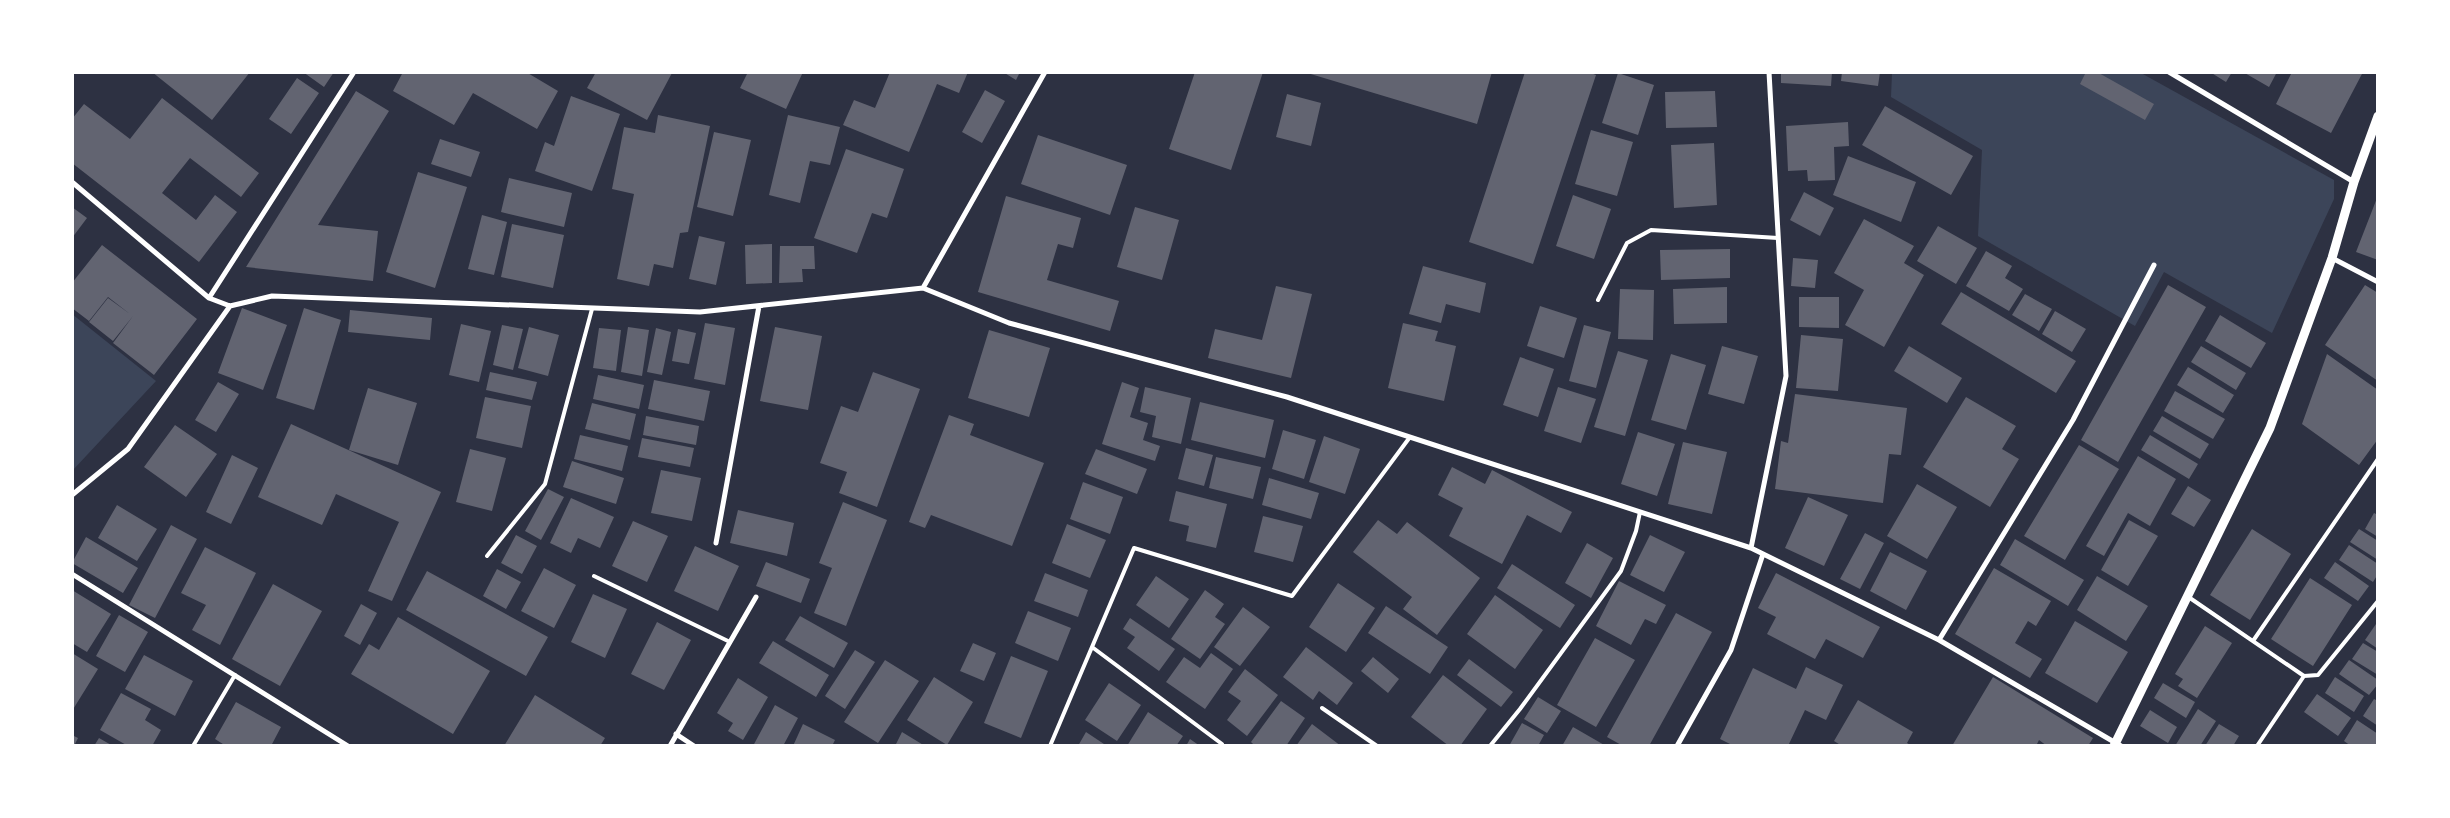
<svg xmlns="http://www.w3.org/2000/svg" width="2450" height="818" viewBox="0 0 2450 818" font-family="Literata,serif">
	<style>
		.green { fill: #3c4559 }
		.building { fill: #626471 }
		.lines { fill: none; stroke-linecap: round; stroke-linejoin: round }
		.service { stroke: #fff; stroke-width: 4 }
		.minor { stroke: #fff; stroke-width: 5 }
		.tertiary { stroke: #fff; stroke-width: 9 }
	</style>
	<rect width="100%" height="100%" fill="#2d3142"/>
	<!-- green -->
	<path class="green" d="M 1892,73 L 2141,73 L 2334,180 L 2334,199 L 2272,333 L 2164,272 L 2135,326 L 1978,236 L 1982,150 L 1891,97 Z
		M 72,314 L 156,381 L 73,470 L 72,470 Z"/>
	<!-- building -->
	<path class="building" d="M 152,72 L 250,72 L 212,120 Z
		M 303,72 L 334,72 L 324,87 Z
		M 403,72 L 526,72 L 558,91 L 537,129 L 473,93 L 454,125 L 393,91 Z
		M 596,72 L 670,72 L 672,73 L 647,120 L 587,88 Z
		M 748,72 L 803,72 L 786,109 L 740,88 Z
		M 890,72 L 968,72 L 959,93 L 937,84 L 909,152 L 843,125 L 854,100 L 875,108 Z
		M 1003,72 L 1020,72 L 1016,80 Z
		M 1195,72 L 1263,72 L 1231,170 L 1169,149 Z
		M 1304,72 L 1492,72 L 1477,124 Z
		M 1525,72 L 1588,72 L 1596,75 L 1533,264 L 1469,242 Z
		M 1781,72 L 1832,72 L 1831,86 L 1781,83 Z
		M 1842,72 L 1880,72 L 1878,86 L 1841,81 Z
		M 2086,72 L 2097,72 L 2154,104 L 2145,120 L 2080,84 Z
		M 2210,72 L 2232,72 L 2226,82 Z
		M 2243,72 L 2277,72 L 2269,87 Z
		M 2292,72 L 2363,72 L 2331,133 L 2276,104 Z
		M 1618,73 L 1654,85 L 1638,135 L 1602,123 Z
		M 297,78 L 319,93 L 291,134 L 269,119 Z
		M 985,90 L 1005,101 L 982,143 L 962,132 Z
		M 356,91 L 389,111 L 318,225 L 378,231 L 373,281 L 246,267 Z
		M 1715,91 L 1717,127 L 1666,128 L 1665,92 Z
		M 1287,94 L 1321,103 L 1311,146 L 1276,137 Z
		M 571,96 L 620,114 L 592,191 L 535,171 L 545,142 L 554,146 Z
		M 162,98 L 259,173 L 241,197 L 190,158 L 162,193 L 196,220 L 215,195 L 237,212 L 199,262 L 72,163 L 72,119 L 84,104 L 130,139 Z
		M 1885,106 L 1973,156 L 1951,195 L 1862,145 Z
		M 658,115 L 710,126 L 688,232 L 680,233 L 673,268 L 654,264 L 649,286 L 617,279 L 634,194 L 612,189 L 624,127 L 655,133 Z
		M 788,115 L 840,127 L 830,165 L 810,161 L 800,203 L 769,195 Z
		M 1848,122 L 1849,146 L 1834,147 L 1835,180 L 1808,181 L 1807,170 L 1788,171 L 1786,126 Z
		M 1591,130 L 1633,142 L 1617,196 L 1575,184 Z
		M 714,132 L 751,140 L 733,216 L 697,207 Z
		M 1038,135 L 1127,165 L 1110,215 L 1021,184 Z
		M 440,139 L 480,152 L 471,177 L 431,164 Z
		M 1714,143 L 1717,205 L 1674,208 L 1671,145 Z
		M 846,149 L 904,169 L 887,218 L 872,213 L 857,253 L 814,238 Z
		M 1848,156 L 1916,182 L 1901,222 L 1833,195 Z
		M 418,172 L 467,187 L 435,288 L 386,272 Z
		M 509,178 L 572,193 L 564,227 L 501,212 Z
		M 1804,192 L 1834,208 L 1820,236 L 1790,220 Z
		M 1573,195 L 1611,209 L 1594,259 L 1556,246 Z
		M 1006,196 L 1081,218 L 1073,248 L 1058,244 L 1047,280 L 1119,301 L 1110,331 L 978,292 Z
		M 2377,198 L 2378,198 L 2378,260 L 2356,252 Z
		M 72,207 L 87,218 L 72,238 Z
		M 1135,207 L 1179,220 L 1162,280 L 1117,267 Z
		M 482,215 L 507,222 L 494,275 L 468,269 Z
		M 1864,219 L 1914,246 L 1904,263 L 1924,275 L 1884,347 L 1845,325 L 1864,290 L 1834,273 Z
		M 512,224 L 564,235 L 553,288 L 501,277 Z
		M 1938,226 L 1977,248 L 1956,284 L 1917,261 Z
		M 699,236 L 725,242 L 716,285 L 689,279 Z
		M 772,244 L 772,283 L 746,284 L 745,245 Z
		M 102,245 L 197,319 L 154,375 L 113,343 L 133,316 L 113,341 L 89,322 L 108,298 L 130,314 L 108,297 L 89,321 L 72,308 L 72,283 Z
		M 780,246 L 814,246 L 815,269 L 802,269 L 803,282 L 779,283 Z
		M 1730,249 L 1730,278 L 1661,280 L 1660,250 Z
		M 1986,251 L 2012,266 L 2005,278 L 2023,289 L 2009,311 L 1966,286 Z
		M 1793,258 L 1818,260 L 1815,288 L 1791,286 Z
		M 1423,266 L 1486,283 L 1480,313 L 1446,304 L 1441,323 L 1409,314 Z
		M 2168,285 L 2206,307 L 2118,462 L 2081,440 Z
		M 2365,285 L 2378,293 L 2378,381 L 2325,345 Z
		M 1276,286 L 1312,294 L 1291,378 L 1208,358 L 1215,329 L 1262,340 Z
		M 1727,287 L 1727,323 L 1674,324 L 1673,289 Z
		M 1620,289 L 1654,290 L 1653,340 L 1618,339 Z
		M 1961,292 L 2076,361 L 2056,393 L 1941,324 Z
		M 2025,294 L 2052,309 L 2039,331 L 2012,315 Z
		M 1799,297 L 1839,297 L 1839,328 L 1799,327 Z
		M 1540,306 L 1577,318 L 1564,358 L 1527,346 Z
		M 242,308 L 287,325 L 263,390 L 218,373 Z
		M 304,308 L 341,320 L 314,410 L 276,398 Z
		M 350,310 L 432,318 L 430,340 L 348,332 Z
		M 2055,311 L 2086,329 L 2072,352 L 2042,334 Z
		M 2220,315 L 2266,343 L 2251,368 L 2205,341 Z
		M 705,323 L 735,328 L 725,385 L 694,379 Z
		M 1403,323 L 1438,331 L 1435,341 L 1456,346 L 1444,401 L 1388,388 Z
		M 461,324 L 491,331 L 479,382 L 449,375 Z
		M 502,325 L 523,329 L 513,370 L 493,365 Z
		M 1584,325 L 1611,332 L 1596,388 L 1569,381 Z
		M 529,327 L 559,335 L 548,376 L 518,368 Z
		M 628,327 L 649,330 L 642,376 L 621,372 Z
		M 775,327 L 822,336 L 808,410 L 760,401 Z
		M 599,328 L 621,330 L 616,371 L 593,368 Z
		M 656,328 L 671,332 L 662,375 L 647,372 Z
		M 678,329 L 696,333 L 689,364 L 672,361 Z
		M 989,330 L 1050,348 L 1029,417 L 968,398 Z
		M 1801,335 L 1843,339 L 1838,391 L 1796,388 Z
		M 1722,346 L 1758,356 L 1744,404 L 1708,394 Z
		M 1909,346 L 1962,378 L 1947,403 L 1894,371 Z
		M 2201,346 L 2246,373 L 2236,390 L 2191,362 Z
		M 1618,351 L 1648,360 L 1625,436 L 1594,427 Z
		M 1671,354 L 1706,365 L 1686,430 L 1651,420 Z
		M 2327,354 L 2378,390 L 2378,439 L 2359,465 L 2302,424 Z
		M 1520,357 L 1554,369 L 1538,417 L 1503,405 Z
		M 2188,367 L 2234,395 L 2223,413 L 2177,385 Z
		M 490,372 L 537,382 L 532,400 L 486,390 Z
		M 873,372 L 920,389 L 877,507 L 839,493 L 847,472 L 820,463 L 841,406 L 858,412 Z
		M 598,375 L 644,385 L 639,409 L 593,399 Z
		M 654,380 L 710,391 L 704,421 L 648,409 Z
		M 218,382 L 239,394 L 216,432 L 195,420 Z
		M 1122,382 L 1139,388 L 1130,417 L 1148,423 L 1143,440 L 1160,446 L 1155,461 L 1102,444 Z
		M 1145,387 L 1191,398 L 1181,444 L 1152,437 L 1156,416 L 1140,412 Z
		M 1558,387 L 1596,399 L 1581,443 L 1544,431 Z
		M 368,388 L 417,403 L 398,465 L 349,450 Z
		M 2175,391 L 2225,419 L 2213,439 L 2164,411 Z
		M 1795,394 L 1907,408 L 1901,455 L 1889,454 L 1883,503 L 1775,489 L 1781,441 L 1788,443 Z
		M 485,397 L 531,406 L 522,448 L 476,438 Z
		M 1966,397 L 2016,426 L 2002,449 L 2019,459 L 1990,507 L 1923,467 Z
		M 1200,402 L 1274,420 L 1265,458 L 1191,440 Z
		M 592,403 L 636,414 L 630,440 L 585,429 Z
		M 949,415 L 974,424 L 970,435 L 1044,463 L 1012,546 L 931,515 L 925,528 L 909,522 Z
		M 646,416 L 699,426 L 696,445 L 643,435 Z
		M 2162,416 L 2209,444 L 2200,459 L 2153,431 Z
		M 291,424 L 441,492 L 392,601 L 368,591 L 399,522 L 336,494 L 322,525 L 258,497 Z
		M 175,425 L 217,454 L 186,497 L 144,467 Z
		M 1283,430 L 1316,440 L 1304,479 L 1272,469 Z
		M 1638,432 L 1675,444 L 1657,496 L 1621,484 Z
		M 580,435 L 628,446 L 622,471 L 574,459 Z
		M 2150,435 L 2198,464 L 2189,479 L 2141,450 Z
		M 1324,436 L 1360,449 L 1345,494 L 1309,482 Z
		M 642,438 L 694,448 L 690,467 L 638,457 Z
		M 1683,442 L 1727,452 L 1712,514 L 1668,504 Z
		M 2079,445 L 2119,469 L 2065,560 L 2024,536 Z
		M 1186,448 L 1213,455 L 1204,486 L 1178,479 Z
		M 470,449 L 506,458 L 492,511 L 456,502 Z
		M 1096,449 L 1147,469 L 1137,494 L 1085,474 Z
		M 232,455 L 258,468 L 231,524 L 206,512 Z
		M 2138,456 L 2176,479 L 2150,526 L 2128,513 L 2104,556 L 2086,546 Z
		M 1216,457 L 1261,467 L 1253,499 L 1209,488 Z
		M 572,461 L 624,478 L 616,504 L 563,487 Z
		M 1452,467 L 1485,484 L 1492,470 L 1572,512 L 1561,533 L 1527,515 L 1502,564 L 1449,536 L 1463,508 L 1438,495 Z
		M 661,470 L 701,478 L 692,521 L 651,513 Z
		M 1269,478 L 1319,493 L 1311,519 L 1262,505 Z
		M 1083,482 L 1123,497 L 1110,534 L 1070,519 Z
		M 1917,484 L 1957,507 L 1927,559 L 1887,536 Z
		M 2188,486 L 2211,500 L 2194,527 L 2171,514 Z
		M 548,489 L 564,497 L 541,540 L 525,531 Z
		M 1176,491 L 1227,504 L 1216,548 L 1186,541 L 1189,526 L 1169,521 Z
		M 1808,497 L 1848,515 L 1824,566 L 1785,548 Z
		M 571,498 L 614,517 L 600,548 L 578,538 L 571,553 L 550,543 Z
		M 843,502 L 887,520 L 846,626 L 814,613 L 832,568 L 819,563 Z
		M 117,505 L 157,529 L 137,561 L 98,538 Z
		M 738,510 L 794,523 L 787,556 L 730,543 Z
		M 2374,513 L 2378,515 L 2378,537 L 2365,529 Z
		M 1263,516 L 1303,526 L 1293,562 L 1254,552 Z
		M 1378,520 L 1397,534 L 1407,522 L 1480,578 L 1437,635 L 1403,609 L 1412,597 L 1353,552 Z
		M 2129,520 L 2158,536 L 2128,586 L 2101,570 Z
		M 633,521 L 668,536 L 647,582 L 612,566 Z
		M 1067,524 L 1106,540 L 1090,578 L 1052,563 Z
		M 171,525 L 197,539 L 155,618 L 129,605 Z
		M 2252,529 L 2291,554 L 2250,620 L 2210,595 Z
		M 2359,529 L 2378,541 L 2378,560 L 2350,542 Z
		M 1865,533 L 1884,543 L 1860,589 L 1840,579 Z
		M 516,535 L 537,546 L 522,574 L 501,563 Z
		M 1650,535 L 1685,552 L 1664,592 L 1630,575 Z
		M 86,537 L 138,568 L 123,593 L 72,563 Z
		M 2015,539 L 2084,580 L 2068,606 L 2000,565 Z
		M 1587,543 L 1613,558 L 1591,598 L 1565,583 Z
		M 2349,545 L 2378,564 L 2378,574 L 2373,582 L 2339,560 Z
		M 695,546 L 739,566 L 718,611 L 674,591 Z
		M 205,547 L 256,573 L 220,645 L 192,630 L 206,605 L 181,593 Z
		M 1890,552 L 1927,571 L 1906,610 L 1870,591 Z
		M 766,562 L 810,579 L 801,603 L 756,586 Z
		M 2335,562 L 2369,586 L 2358,601 L 2324,578 Z
		M 1512,564 L 1575,605 L 1560,628 L 1497,588 Z
		M 544,568 L 576,585 L 554,628 L 521,611 Z
		M 1994,568 L 2051,601 L 2036,626 L 2028,621 L 2015,643 L 2042,659 L 2030,678 L 1955,634 Z
		M 497,569 L 521,582 L 506,609 L 483,596 Z
		M 427,571 L 548,637 L 526,676 L 406,610 Z
		M 1045,573 L 1088,590 L 1078,617 L 1034,601 Z
		M 1776,573 L 1880,627 L 1863,658 L 1826,639 L 1815,659 L 1767,634 L 1776,617 L 1758,608 Z
		M 1156,576 L 1189,599 L 1169,628 L 1136,605 Z
		M 2097,576 L 2148,606 L 2126,641 L 2077,610 Z
		M 2310,578 L 2352,605 L 2313,666 L 2271,639 Z
		M 1619,581 L 1666,605 L 1656,624 L 1645,619 L 1631,645 L 1596,626 Z
		M 1338,583 L 1375,608 L 1346,652 L 1309,627 Z
		M 273,584 L 322,611 L 280,686 L 232,659 Z
		M 72,590 L 111,614 L 87,652 L 72,643 Z
		M 1205,590 L 1224,604 L 1215,617 L 1225,624 L 1200,659 L 1171,639 Z
		M 593,594 L 627,609 L 605,658 L 571,642 Z
		M 1495,595 L 1543,630 L 1515,669 L 1467,634 Z
		M 361,604 L 377,613 L 360,645 L 344,636 Z
		M 1386,606 L 1448,647 L 1430,674 L 1368,633 Z
		M 1243,607 L 1270,627 L 1240,666 L 1214,647 Z
		M 1028,611 L 1071,628 L 1058,661 L 1015,643 Z
		M 1676,613 L 1712,632 L 1649,746 L 1623,746 L 1607,737 Z
		M 119,615 L 148,632 L 125,672 L 96,656 Z
		M 800,616 L 848,643 L 834,668 L 785,640 Z
		M 398,617 L 490,671 L 453,734 L 351,674 L 369,644 L 379,650 Z
		M 1130,618 L 1175,649 L 1159,671 L 1127,648 L 1135,637 L 1123,629 Z
		M 2075,621 L 2128,652 L 2097,703 L 2045,673 Z
		M 657,622 L 691,640 L 664,690 L 631,674 Z
		M 2376,624 L 2378,625 L 2378,649 L 2365,640 Z
		M 2205,626 L 2232,643 L 2197,698 L 2178,686 L 2183,679 L 2175,674 Z
		M 1595,638 L 1635,660 L 1596,727 L 1557,705 Z
		M 773,641 L 829,675 L 816,697 L 759,663 Z
		M 973,643 L 996,653 L 984,681 L 960,671 Z
		M 2363,643 L 2378,652 L 2378,675 L 2352,659 Z
		M 1306,647 L 1353,683 L 1337,705 L 1319,691 L 1313,700 L 1283,677 Z
		M 855,650 L 875,662 L 845,709 L 825,696 Z
		M 72,653 L 98,669 L 72,711 Z
		M 1211,653 L 1233,669 L 1205,709 L 1166,682 L 1184,657 L 1200,668 Z
		M 144,655 L 193,681 L 175,716 L 125,689 Z
		M 1011,656 L 1048,671 L 1021,738 L 984,723 Z
		M 1373,657 L 1399,679 L 1388,693 L 1361,671 Z
		M 1469,659 L 1513,692 L 1501,707 L 1457,675 Z
		M 885,660 L 919,681 L 878,743 L 844,722 Z
		M 2349,660 L 2378,680 L 2378,684 L 2369,695 L 2339,674 Z
		M 1806,667 L 1843,685 L 1826,720 L 1805,710 L 1788,746 L 1734,746 L 1720,739 L 1753,668 L 1796,689 Z
		M 1245,669 L 1278,695 L 1247,736 L 1227,720 L 1241,701 L 1228,692 Z
		M 1443,675 L 1487,709 L 1460,746 L 1449,746 L 1411,717 Z
		M 934,677 L 973,702 L 947,745 L 907,720 Z
		M 1993,677 L 2093,738 L 2088,746 L 2047,746 L 2039,740 L 2036,746 L 1952,746 Z
		M 2335,677 L 2364,696 L 2354,712 L 2325,693 Z
		M 738,678 L 768,697 L 743,740 L 728,731 L 733,723 L 717,713 Z
		M 1109,683 L 1141,705 L 1117,741 L 1085,720 Z
		M 2163,683 L 2195,702 L 2186,718 L 2154,698 Z
		M 121,693 L 151,709 L 145,720 L 161,730 L 152,746 L 128,746 L 100,730 Z
		M 2317,694 L 2351,718 L 2338,736 L 2304,712 Z
		M 535,695 L 605,738 L 600,746 L 504,746 Z
		M 1538,697 L 1561,711 L 1547,733 L 1524,719 Z
		M 2374,699 L 2378,701 L 2378,726 L 2363,716 Z
		M 1858,700 L 1913,732 L 1907,743 L 1912,746 L 1842,746 L 1834,741 Z
		M 1281,701 L 1305,718 L 1286,746 L 1255,746 L 1251,742 Z
		M 236,702 L 281,727 L 271,746 L 226,746 L 215,739 Z
		M 775,705 L 798,718 L 783,746 L 753,746 Z
		M 2198,709 L 2216,721 L 2200,746 L 2175,746 Z
		M 2150,710 L 2177,727 L 2168,743 L 2140,726 Z
		M 1148,712 L 1183,736 L 1176,746 L 1127,746 Z
		M 2357,720 L 2378,734 L 2378,746 L 2351,746 L 2344,741 Z
		M 1522,723 L 1544,735 L 1538,746 L 1509,746 Z
		M 803,724 L 835,740 L 832,746 L 793,746 Z
		M 1312,724 L 1341,746 L 1296,746 Z
		M 2219,724 L 2239,736 L 2233,746 L 2205,746 Z
		M 1573,727 L 1606,746 L 1562,746 Z
		M 902,732 L 925,746 L 895,746 Z
		M 1086,732 L 1107,746 L 1078,746 Z
		M 72,735 L 78,738 L 74,746 L 72,746 Z
		M 99,738 L 113,746 L 94,746 Z
		M 1190,739 L 1200,746 L 1186,746 Z"/>
	<g class="lines">
		<!-- service -->
		<path class="service" d="M 1598,300 L 1627,243 L 1651,230 L 1778,238
			M 487,556 L 545,484 L 592,309
			M 594,576 L 730,642
			M 2187,596 L 2304,676 L 2257,746
			M 2253,641 L 2378,459
			M 1092,647 L 1222,744
			M 2304,676 L 2318,675 L 2378,601
			M 1322,708 L 1377,746
			M 193,746 L 235,675
			M 1050,746 L 1134,548 L 1292,596 L 1410,437
			M 1490,746 L 1520,709 L 1621,571 L 1636,531 L 1640,512"/>
		<!-- minor -->
		<path class="minor" d="M 2169,72 L 2354,182
			M 72,182 L 209,298 L 230,306 L 272,296 L 700,312 L 923,288 L 1009,323 L 1287,397 L 1751,548 L 1939,640 L 2121,746
			M 2332,258 L 2378,282
			M 923,288 L 1045,72
			M 209,298 L 354,72
			M 72,495 L 128,449 L 230,306
			M 716,543 L 759,306
			M 1751,548 L 1786,376 L 1769,72
			M 72,574 L 348,746
			M 1939,640 L 2073,420 L 2154,265
			M 676,734 L 694,746
			M 670,746 L 756,597
			M 1677,746 L 1731,650 L 1763,554"/>
		<!-- tertiary -->
		<path class="tertiary" d="M 2114,746 L 2270,428 L 2332,258 L 2354,182 L 2378,116"/>
	</g>
	<!-- border -->
	<rect width="2450" height="818" fill="none" stroke="#ffffff" stroke-width="148"/>
</svg>
